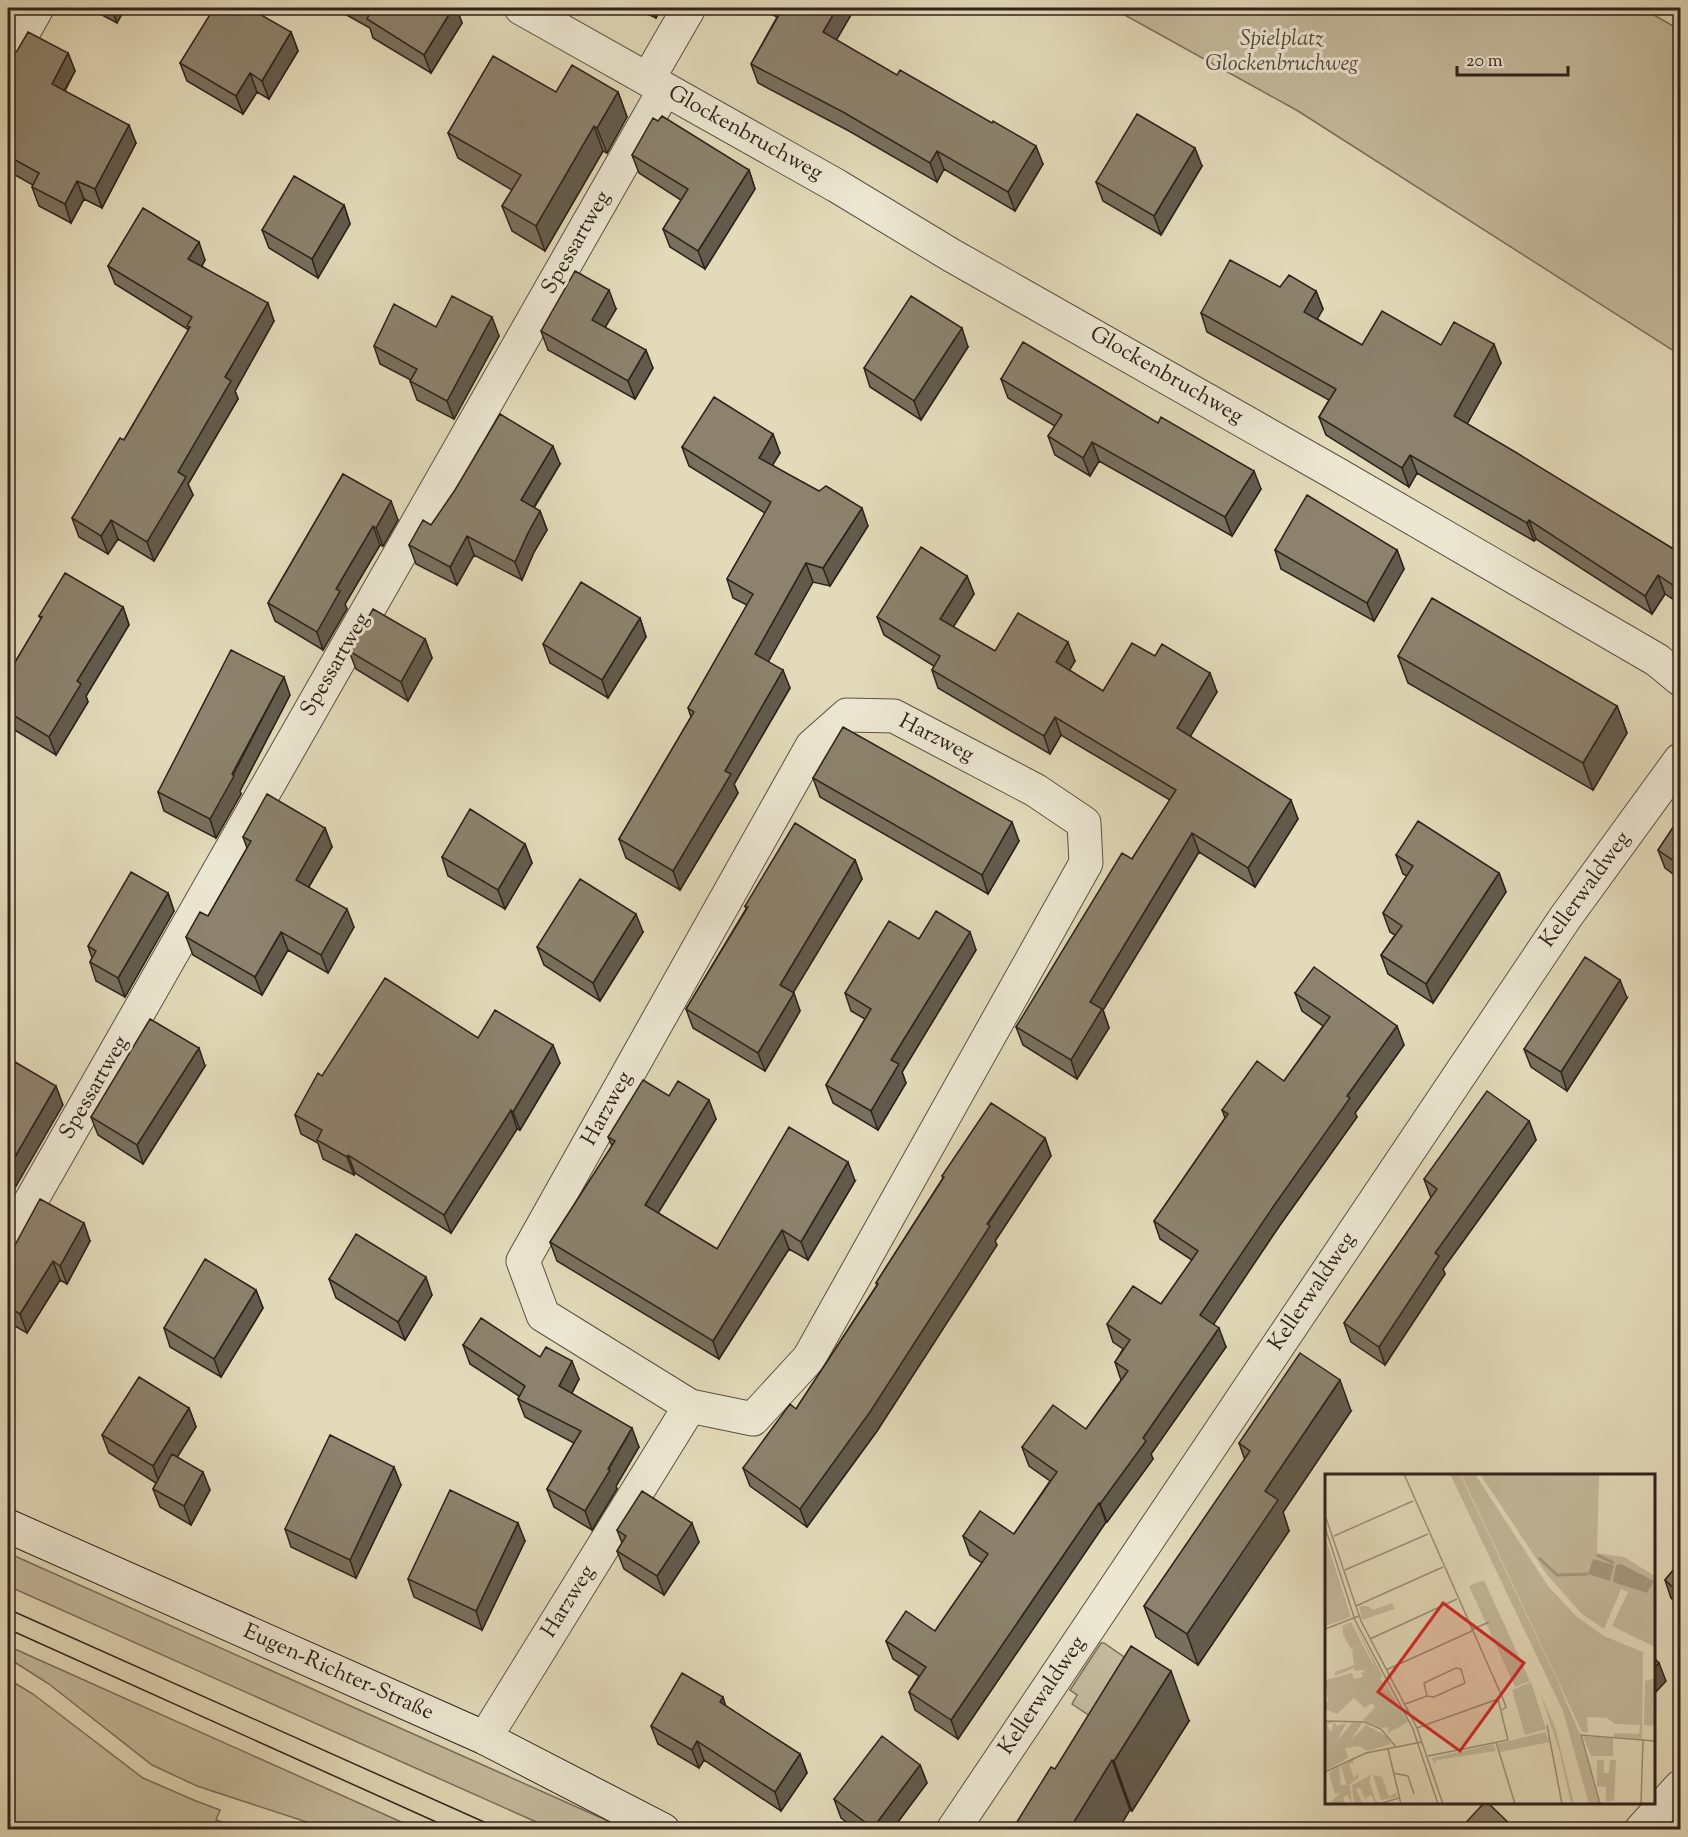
<svg xmlns="http://www.w3.org/2000/svg" width="1688" height="1837" viewBox="0 0 1688 1837" font-family="'Sorts Mill Goudy',serif">
	<style>
		.green { fill: #c4bb9e; stroke: #7a6e5c; stroke-width: 1.5 }
		.lines { fill: none; stroke-linecap: round; stroke-linejoin: round }
		.street-casing { stroke: #5c5042; stroke-width: 35 }
		.secondary-casing { stroke: #2f221b; stroke-width: 35 }
		.street { stroke: #ece7d2; stroke-width: 33 }
		.secondary { stroke: #ece7d2; stroke-width: 33 }
		.tram { stroke: #2f221b; stroke-width: 1.5 }
		.wall { fill: #78705e; stroke: #2f221b; stroke-width: 1.5 }
		.shaded-wall { fill: #625b4c; stroke: #2f221b; stroke-width: 1.5 }
		.building { fill: #8c826d; stroke: #2f221b; stroke-width: 1.5 }
		.labels { text-anchor: middle; dominant-baseline: central; stroke-width: 6; stroke-linejoin: round; paint-order: stroke }
		.park-label { font-size: 22px; font-style: italic; fill: #54483c; stroke: #ece7d2 }
		.street-label { font-size: 22px; fill: #2f221b; stroke: #ece7d2 }
		.inset-river { fill: none; stroke: #a59b83; stroke-width: 3 }
		.inset-road { fill: none; stroke: #9a907a; stroke-width: 1.5 }
		.view { fill: #d62828; fill-opacity: 0.15; stroke: #d62828; stroke-width: 3 }
		.inset-edge { fill: none; stroke: #2f221b; stroke-width: 3 }
	</style>
	<rect width="100%" height="100%" fill="#e2dab9"/>
	<filter id="stains"><feTurbulence type="fractalNoise" baseFrequency=".00333" numOctaves="4"/><feColorMatrix values="0 0 0 0 .2 0 0 0 0 .09 0 0 0 0 .02 0 0 0 .5 -.17"/></filter>
	<radialGradient id="worn" r=".72"><stop offset=".6" stop-color="#630" stop-opacity="0"/><stop offset="1" stop-color="#630" stop-opacity=".3"/></radialGradient>
	<!-- green -->
	<path class="green" d="M 1112,8 L 1642,8 L 1680,30 L 1680,355 L 1298,111 Z
		M 8,1553 L 626,1829 L 552,1829 L 8,1586 Z
		M 1101,1643 L 1104,1643 L 1127,1659 L 1090,1716 L 1072,1704 L 1077,1695 L 1070,1690 Z
		M 8,1646 L 417,1829 L 328,1829 L 197,1786 L 152,1765 L 49,1684 L 8,1658 Z
		M 8,1679 L 33,1694 L 143,1778 L 196,1801 L 220,1810 L 216,1820 L 244,1829 L 8,1829 Z"/>
	<g class="lines">
		<!-- street casing -->
		<g class="street-casing">
			<path id="street" d="M 521,8 L 837,186 L 951,255 L 1335,473 L 1657,660 L 1680,679
				M 8,60 L 37,8
				M 648,79 L 689,8
				M 8,1241 L 665,89
				M 485,1738 L 690,1406 L 753,1419 L 809,1358 L 1086,863 L 1084,823 L 1035,790 L 894,716 L 847,715 L 812,746 L 523,1261 L 543,1315 L 690,1406
				M 953,1830 L 1565,918 L 1680,760
				M 1641,1830 L 1680,1787"/>
		</g>
		<!-- secondary casing -->
		<g class="secondary-casing">
			<path id="secondary" d="M 8,1526 L 485,1738 L 663,1830"/>
		</g>
		<!-- street -->
		<use href="#street" class="street"/>
		<!-- secondary -->
		<use href="#secondary" class="secondary"/>
		<!-- tram -->
		<path class="tram" d="M 8,1609 L 502,1830
			M 8,1629 L 454,1830"/>
	</g>
	<!-- wall -->
	<path class="wall" d="M 89,8 L 125,8 L 117,23 Z
		M 334,8 L 453,8 L 462,23 L 431,73 L 373,38 L 370,28 Z
		M 635,8 L 661,8 L 656,18 Z
		M 766,8 L 855,8 L 836,40 L 1043,164 L 1015,211 L 944,169 L 937,182 L 849,131 L 758,83 L 751,64 L 777,17 L 767,12 Z
		M 291,32 L 298,51 L 269,99 L 257,92 L 243,114 L 187,81 L 180,63 Z
		M 68,53 L 75,71 L 65,91 L 136,143 L 102,208 L 84,199 L 71,223 L 39,206 L 32,187 L 33,185 L 8,171 L 8,58 Z
		M 556,92 L 618,92 L 627,117 L 607,153 L 603,151 L 545,251 L 512,231 L 502,206 L 512,190 L 458,158 L 448,133 Z
		M 658,121 L 749,170 L 755,189 L 705,269 L 670,247 L 663,229 L 681,200 L 639,173 L 632,155 Z
		M 1202,166 L 1161,235 L 1103,201 L 1096,182 Z
		M 344,205 L 350,224 L 318,278 L 269,248 L 262,230 Z
		M 205,260 L 202,266 L 274,321 L 235,391 L 238,399 L 188,484 L 193,495 L 154,561 L 118,539 L 108,554 L 79,537 L 72,518 L 124,440 L 189,330 L 115,284 L 108,266 Z
		M 1280,287 L 1316,291 L 1323,309 L 1317,319 L 1362,345 L 1441,345 L 1501,363 L 1467,424 L 1680,553 L 1680,604 L 1665,594 L 1652,614 L 1536,539 L 1534,541 L 1417,473 L 1409,487 L 1326,435 L 1319,417 L 1329,400 L 1207,332 L 1201,313 Z
		M 616,309 L 605,327 L 653,368 L 635,399 L 548,350 L 541,331 Z
		M 436,327 L 499,336 L 454,419 L 417,400 L 410,381 L 411,380 L 380,364 L 374,346 Z
		M 968,347 L 921,420 L 870,387 L 864,368 Z
		M 1001,379 L 1261,489 L 1232,536 L 1099,461 L 1090,476 L 1055,455 L 1048,436 L 1055,426 L 1008,398 Z
		M 682,447 L 780,453 L 772,465 L 868,526 L 830,586 L 813,582 L 768,661 L 790,688 L 734,784 L 738,793 L 680,890 L 626,858 L 619,839 L 691,717 L 688,708 L 747,605 L 733,598 L 727,579 L 765,513 L 689,466 Z
		M 560,464 L 534,508 L 540,511 L 547,530 L 534,552 L 522,580 L 474,555 L 457,585 L 416,564 L 409,545 L 431,525 Z
		M 343,474 L 398,520 L 383,546 L 380,545 L 345,604 L 347,609 L 323,650 L 275,621 L 268,603 Z
		M 1275,550 L 1397,550 L 1404,569 L 1374,621 L 1281,569 Z
		M 967,576 L 974,594 L 953,627 L 995,651 L 1075,661 L 1069,670 L 1103,691 L 1217,692 L 1190,736 L 1298,819 L 1255,887 L 1199,852 L 1103,1010 L 1109,1028 L 1077,1079 L 1023,1045 L 1016,1027 L 1132,859 L 1170,800 L 1061,735 L 1050,754 L 938,688 L 932,670 L 934,666 L 884,635 L 877,617 Z
		M 123,607 L 129,625 L 86,696 L 88,702 L 56,755 L 8,726 L 8,674 L 41,619 L 39,616 Z
		M 640,618 L 646,637 L 608,698 L 550,663 L 543,644 Z
		M 425,639 L 432,658 L 408,701 L 356,669 L 349,651 Z
		M 1398,656 L 1617,706 L 1627,733 L 1593,790 L 1408,683 Z
		M 290,695 L 240,791 L 241,794 L 216,838 L 164,811 L 158,792 Z
		M 813,778 L 1019,841 L 988,894 L 820,797 Z
		M 1680,817 L 1680,879 L 1665,868 L 1658,850 Z
		M 325,828 L 332,847 L 309,887 L 354,927 L 328,973 L 288,950 L 262,995 L 193,955 L 186,937 L 208,916 L 247,848 L 243,837 Z
		M 525,844 L 532,863 L 505,909 L 448,876 L 442,857 Z
		M 1396,855 L 1499,873 L 1506,892 L 1433,1003 L 1388,974 L 1381,955 L 1395,935 L 1390,932 L 1383,913 L 1407,876 L 1403,874 Z
		M 855,860 L 862,879 L 793,992 L 800,1011 L 765,1071 L 693,1028 L 686,1009 L 746,909 L 745,906 Z
		M 168,893 L 174,911 L 125,997 L 96,981 L 90,962 L 92,958 L 88,946 Z
		M 643,932 L 600,1001 L 544,965 L 537,947 Z
		M 919,939 L 976,950 L 902,1072 L 906,1083 L 878,1130 L 833,1103 L 826,1085 L 865,1019 L 851,1011 L 845,993 Z
		M 1295,993 L 1404,1045 L 1355,1113 L 1357,1117 L 1280,1225 L 1213,1324 L 1226,1347 L 1151,1454 L 1153,1459 L 1107,1522 L 1106,1522 L 958,1739 L 915,1710 L 909,1692 L 919,1676 L 893,1659 L 886,1641 L 935,1631 L 982,1563 L 970,1555 L 963,1536 L 1014,1534 L 1050,1481 L 1029,1466 L 1022,1447 L 1086,1429 L 1121,1380 L 1115,1362 L 1123,1349 L 1113,1342 L 1107,1324 L 1161,1304 L 1192,1260 L 1160,1239 L 1154,1221 L 1225,1118 L 1222,1110 L 1284,1081 L 1323,1026 L 1302,1011 Z
		M 1627,998 L 1567,1091 L 1531,1067 L 1524,1049 Z
		M 478,1038 L 560,1063 L 520,1130 L 517,1129 L 451,1233 L 355,1173 L 354,1175 L 323,1159 L 318,1143 L 301,1134 L 295,1115 L 322,1076 Z
		M 205,1066 L 143,1164 L 98,1135 L 91,1117 Z
		M 669,1096 L 716,1119 L 658,1213 L 717,1249 L 855,1181 L 808,1260 L 789,1249 L 719,1359 L 557,1261 L 550,1242 L 612,1146 L 608,1137 Z
		M 1529,1121 L 1536,1140 L 1443,1269 L 1445,1274 L 1385,1365 L 1351,1342 L 1344,1323 L 1431,1198 L 1424,1179 Z
		M 1045,1138 L 1051,1156 L 995,1241 L 997,1245 L 877,1431 L 807,1527 L 750,1486 L 743,1468 L 796,1409 L 877,1285 L 876,1283 L 943,1178 L 942,1176 Z
		M 90,1241 L 67,1284 L 60,1280 L 27,1333 L 8,1322 L 8,1258 Z
		M 329,1279 L 432,1295 L 405,1340 L 336,1298 Z
		M 256,1290 L 263,1308 L 221,1377 L 170,1347 L 164,1328 Z
		M 463,1345 L 540,1357 L 579,1379 L 572,1393 L 639,1447 L 616,1486 L 617,1489 L 592,1530 L 554,1507 L 547,1489 L 574,1443 L 525,1417 L 518,1399 L 519,1396 L 470,1364 Z
		M 189,1408 L 196,1427 L 177,1457 L 210,1490 L 191,1525 L 160,1507 L 153,1489 L 156,1483 L 109,1453 L 102,1435 Z
		M 1351,1411 L 1283,1512 L 1289,1531 L 1198,1665 L 1156,1637 L 1144,1606 L 1245,1460 L 1239,1443 Z
		M 401,1485 L 356,1578 L 291,1547 L 285,1529 Z
		M 617,1530 L 699,1542 L 664,1595 L 624,1569 L 617,1551 L 622,1543 Z
		M 525,1541 L 482,1630 L 414,1597 L 408,1579 Z
		M 1680,1562 L 1680,1606 L 1671,1598 L 1665,1580 Z
		M 726,1707 L 800,1754 L 807,1773 L 781,1811 L 704,1760 L 699,1768 L 658,1744 L 651,1726 Z
		M 1189,1721 L 1132,1811 L 1055,1769 Z
		M 920,1765 L 927,1783 L 892,1830 L 857,1830 L 841,1818 L 834,1799 Z"/>
	<!-- shaded-wall -->
	<path class="shaded-wall" d="M 8,8 L 16,8 L 8,21 Z
		M 111,8 L 125,8 L 117,23 Z
		M 453,8 L 457,8 L 462,23 L 431,73 L 424,55 Z
		M 652,8 L 661,8 L 656,18 Z
		M 837,8 L 855,8 L 830,51 L 823,32 Z
		M 291,32 L 298,51 L 269,99 L 262,81 Z
		M 68,53 L 75,71 L 58,102 L 52,84 Z
		M 250,73 L 257,92 L 243,114 L 236,96 Z
		M 618,92 L 627,117 L 607,153 L 597,128 Z
		M 129,125 L 136,143 L 102,208 L 95,189 Z
		M 594,126 L 603,151 L 545,251 L 536,226 Z
		M 1036,146 L 1043,164 L 1015,211 L 1008,192 Z
		M 1195,148 L 1202,166 L 1161,235 L 1154,216 Z
		M 937,151 L 944,169 L 937,182 L 930,163 Z
		M 749,170 L 755,189 L 705,269 L 698,251 Z
		M 77,181 L 84,199 L 71,223 L 65,204 Z
		M 344,205 L 350,224 L 318,278 L 312,259 Z
		M 199,242 L 205,260 L 195,277 L 188,259 Z
		M 609,290 L 616,309 L 599,338 L 592,320 Z
		M 1316,291 L 1323,309 L 1311,330 L 1304,312 Z
		M 268,303 L 274,321 L 235,391 L 238,399 L 188,484 L 193,495 L 154,561 L 147,542 L 178,472 L 225,377 Z
		M 492,317 L 499,336 L 454,419 L 447,401 Z
		M 962,328 L 968,347 L 921,420 L 914,401 Z
		M 1494,344 L 1501,363 L 1461,435 L 1454,416 Z
		M 646,350 L 653,368 L 635,399 L 628,381 Z
		M 773,434 L 780,453 L 766,476 L 759,458 Z
		M 1092,442 L 1099,461 L 1090,476 L 1083,458 Z
		M 553,446 L 560,464 L 527,518 L 521,500 Z
		M 1410,455 L 1417,473 L 1409,487 L 1402,468 Z
		M 1254,471 L 1261,489 L 1232,536 L 1225,517 Z
		M 391,501 L 398,520 L 383,546 L 376,528 Z
		M 862,508 L 868,526 L 830,586 L 823,568 Z
		M 540,511 L 547,530 L 534,552 L 522,580 L 515,562 L 528,533 Z
		M 111,520 L 118,539 L 108,554 L 101,536 Z
		M 1529,520 L 1536,539 L 1534,541 L 1527,523 Z
		M 373,526 L 380,545 L 345,604 L 347,609 L 323,650 L 317,632 L 336,589 Z
		M 467,536 L 474,555 L 457,585 L 450,567 Z
		M 1397,550 L 1404,569 L 1374,621 L 1367,603 Z
		M 806,563 L 813,582 L 762,673 L 755,654 Z
		M 1658,575 L 1665,594 L 1652,614 L 1645,596 Z
		M 967,576 L 974,594 L 947,637 L 940,619 Z
		M 123,607 L 129,625 L 86,696 L 88,702 L 56,755 L 49,737 L 77,681 Z
		M 640,618 L 646,637 L 608,698 L 602,680 Z
		M 425,639 L 432,658 L 408,701 L 401,682 Z
		M 1068,642 L 1075,661 L 1063,681 L 1056,662 Z
		M 783,670 L 790,688 L 734,784 L 738,793 L 680,890 L 673,871 L 725,771 Z
		M 1210,673 L 1217,692 L 1184,747 L 1177,728 Z
		M 284,677 L 290,695 L 240,791 L 241,794 L 216,838 L 210,819 Z
		M 1617,706 L 1627,733 L 1593,790 L 1583,763 Z
		M 1055,717 L 1061,735 L 1050,754 L 1044,736 Z
		M 1291,800 L 1298,819 L 1255,887 L 1248,868 Z
		M 1012,822 L 1019,841 L 988,894 L 982,875 Z
		M 325,828 L 332,847 L 302,898 L 296,880 Z
		M 1192,833 L 1199,852 L 1103,1010 L 1109,1028 L 1077,1079 L 1071,1060 L 1090,1002 Z
		M 525,844 L 532,863 L 505,909 L 498,890 Z
		M 855,860 L 862,879 L 787,1003 L 780,985 Z
		M 1499,873 L 1506,892 L 1433,1003 L 1426,984 Z
		M 168,893 L 174,911 L 125,997 L 118,978 Z
		M 347,909 L 354,927 L 328,973 L 321,955 Z
		M 636,914 L 643,932 L 600,1001 L 593,983 Z
		M 281,932 L 288,950 L 262,995 L 255,977 Z
		M 970,932 L 976,950 L 902,1072 L 906,1083 L 878,1130 L 871,1111 L 891,1060 Z
		M 1620,980 L 1627,998 L 1567,1091 L 1561,1072 Z
		M 794,993 L 800,1011 L 765,1071 L 758,1053 Z
		M 1397,1026 L 1404,1045 L 1355,1113 L 1357,1117 L 1280,1225 L 1207,1334 L 1200,1315 L 1347,1096 Z
		M 553,1045 L 560,1063 L 520,1130 L 513,1112 Z
		M 199,1048 L 205,1066 L 143,1164 L 137,1145 Z
		M 56,1086 L 63,1105 L 8,1200 L 8,1169 Z
		M 709,1100 L 716,1119 L 652,1223 L 645,1205 Z
		M 511,1110 L 517,1129 L 451,1233 L 444,1215 Z
		M 1529,1121 L 1536,1140 L 1443,1269 L 1445,1274 L 1385,1365 L 1379,1347 L 1435,1253 Z
		M 1045,1138 L 1051,1156 L 995,1241 L 997,1245 L 877,1431 L 807,1527 L 800,1509 Z
		M 348,1155 L 355,1173 L 354,1175 L 347,1157 Z
		M 848,1162 L 855,1181 L 808,1260 L 801,1242 Z
		M 84,1223 L 90,1241 L 67,1284 L 60,1266 Z
		M 782,1230 L 789,1249 L 719,1359 L 713,1341 Z
		M 53,1261 L 60,1280 L 27,1333 L 20,1314 Z
		M 426,1277 L 432,1295 L 405,1340 L 398,1322 Z
		M 256,1290 L 263,1308 L 221,1377 L 214,1359 Z
		M 1219,1328 L 1226,1347 L 1151,1454 L 1153,1459 L 1107,1522 L 1100,1504 L 1143,1438 Z
		M 572,1361 L 579,1379 L 566,1404 L 559,1386 Z
		M 1340,1380 L 1351,1411 L 1283,1512 L 1289,1531 L 1198,1665 L 1187,1634 L 1265,1491 Z
		M 189,1408 L 196,1427 L 160,1485 L 153,1466 Z
		M 632,1428 L 639,1447 L 616,1486 L 617,1489 L 592,1530 L 585,1511 Z
		M 394,1467 L 401,1485 L 356,1578 L 350,1560 Z
		M 203,1472 L 210,1490 L 191,1525 L 184,1506 Z
		M 1099,1503 L 1106,1522 L 958,1739 L 951,1720 Z
		M 518,1523 L 525,1541 L 482,1630 L 476,1611 Z
		M 692,1523 L 699,1542 L 664,1595 L 657,1576 Z
		M 1659,1663 L 1666,1681 L 1653,1695 L 1653,1669 Z
		M 1171,1671 L 1189,1721 L 1132,1811 L 1114,1761 Z
		M 723,1697 L 729,1716 L 720,1702 Z
		M 697,1741 L 704,1760 L 699,1768 L 692,1750 Z
		M 800,1754 L 807,1773 L 781,1811 L 775,1792 Z
		M 1112,1760 L 1130,1810 L 1118,1830 L 1069,1830 Z
		M 920,1765 L 927,1783 L 892,1830 L 874,1830 L 873,1828 Z"/>
	<!-- building -->
	<path class="building" d="M 214,8 L 249,8 L 291,32 L 262,81 L 250,73 L 236,96 L 180,63 Z
		M 360,8 L 453,8 L 424,55 L 367,19 L 370,13 Z
		M 783,8 L 837,8 L 823,32 L 897,75 L 900,70 L 992,123 L 993,121 L 1036,146 L 1008,192 L 937,151 L 930,163 L 843,112 L 751,64 Z
		M 28,32 L 68,53 L 52,84 L 129,125 L 95,189 L 77,181 L 65,204 L 32,187 L 39,173 L 8,156 L 8,58 L 10,58 L 17,51 Z
		M 493,56 L 556,92 L 572,65 L 618,92 L 597,128 L 594,126 L 536,226 L 502,206 L 521,175 L 448,133 Z
		M 1137,114 L 1195,148 L 1154,216 L 1096,182 Z
		M 662,116 L 749,170 L 698,251 L 663,229 L 688,189 L 632,155 L 653,118 L 658,121 Z
		M 294,176 L 344,205 L 312,259 L 262,230 Z
		M 143,208 L 199,242 L 188,259 L 268,303 L 225,377 L 231,381 L 178,472 L 186,477 L 147,542 L 111,520 L 101,536 L 72,518 L 120,438 L 124,440 L 190,327 L 187,326 L 192,317 L 108,266 Z
		M 1230,260 L 1280,287 L 1289,275 L 1316,291 L 1304,312 L 1362,345 L 1382,311 L 1441,345 L 1454,322 L 1494,344 L 1454,416 L 1517,453 L 1680,553 L 1680,590 L 1658,575 L 1645,596 L 1529,520 L 1527,523 L 1410,455 L 1402,468 L 1319,417 L 1336,389 L 1201,313 Z
		M 575,271 L 609,290 L 592,320 L 646,350 L 628,381 L 541,331 Z
		M 452,296 L 492,317 L 447,401 L 410,381 L 417,369 L 374,346 L 394,304 L 436,327 Z
		M 911,296 L 962,328 L 914,401 L 864,368 Z
		M 1023,342 L 1158,423 L 1161,417 L 1254,471 L 1225,517 L 1092,442 L 1083,458 L 1048,436 L 1062,415 L 1001,379 Z
		M 714,397 L 773,434 L 759,458 L 819,491 L 826,486 L 862,508 L 823,568 L 806,563 L 755,654 L 783,670 L 725,771 L 731,774 L 673,871 L 619,839 L 694,712 L 688,708 L 753,594 L 727,579 L 771,502 L 682,447 Z
		M 500,414 L 553,446 L 521,500 L 540,511 L 528,533 L 515,562 L 467,536 L 450,567 L 409,545 L 423,520 L 431,525 L 455,490 Z
		M 343,474 L 391,501 L 376,528 L 373,526 L 336,589 L 340,591 L 317,632 L 268,603 Z
		M 1307,495 L 1397,550 L 1367,603 L 1275,550 Z
		M 921,547 L 967,576 L 940,619 L 995,651 L 1018,613 L 1068,642 L 1056,662 L 1103,691 L 1132,643 L 1155,656 L 1162,644 L 1210,673 L 1177,728 L 1291,800 L 1248,868 L 1192,833 L 1090,1002 L 1102,1009 L 1071,1060 L 1016,1027 L 1122,853 L 1132,859 L 1176,790 L 1055,717 L 1044,736 L 932,670 L 940,656 L 877,617 Z
		M 65,573 L 123,607 L 77,681 L 81,684 L 49,737 L 8,712 L 8,674 L 42,617 L 39,616 Z
		M 581,582 L 640,618 L 602,680 L 543,644 Z
		M 1432,598 L 1617,706 L 1583,763 L 1398,656 Z
		M 373,609 L 425,639 L 401,682 L 349,651 Z
		M 231,650 L 284,677 L 232,774 L 234,776 L 210,819 L 158,792 Z
		M 843,727 L 1012,822 L 982,875 L 813,778 Z
		M 267,794 L 325,828 L 296,880 L 347,909 L 321,955 L 281,932 L 255,977 L 186,937 L 200,912 L 208,916 L 251,841 L 243,837 Z
		M 470,809 L 525,844 L 498,890 L 442,857 Z
		M 1680,817 L 1680,865 L 1658,850 Z
		M 1418,821 L 1499,873 L 1426,984 L 1381,955 L 1402,926 L 1383,913 L 1413,866 L 1396,855 Z
		M 795,823 L 855,860 L 780,985 L 794,993 L 758,1053 L 686,1009 L 748,907 L 745,906 Z
		M 131,872 L 168,893 L 118,978 L 90,962 L 96,951 L 88,946 Z
		M 580,879 L 636,914 L 593,983 L 537,947 Z
		M 936,911 L 970,932 L 891,1060 L 899,1064 L 871,1111 L 826,1085 L 871,1009 L 845,993 L 889,921 L 919,939 Z
		M 1585,957 L 1620,980 L 1561,1072 L 1524,1049 Z
		M 1314,967 L 1397,1026 L 1347,1096 L 1350,1098 L 1273,1207 L 1200,1315 L 1219,1328 L 1143,1438 L 1146,1441 L 1100,1504 L 1099,1503 L 951,1720 L 909,1692 L 926,1667 L 886,1641 L 906,1611 L 935,1631 L 988,1554 L 963,1536 L 980,1511 L 1014,1534 L 1057,1472 L 1022,1447 L 1053,1405 L 1086,1429 L 1128,1371 L 1115,1362 L 1130,1340 L 1107,1324 L 1133,1286 L 1161,1304 L 1198,1251 L 1154,1221 L 1228,1114 L 1222,1110 L 1257,1061 L 1284,1081 L 1330,1017 L 1295,993 Z
		M 385,978 L 478,1038 L 495,1010 L 553,1045 L 513,1112 L 511,1110 L 444,1215 L 348,1155 L 347,1157 L 317,1140 L 322,1130 L 295,1115 L 318,1073 L 322,1076 Z
		M 150,1019 L 199,1048 L 137,1145 L 91,1117 Z
		M 15,1062 L 56,1086 L 8,1169 L 8,1075 Z
		M 643,1080 L 669,1096 L 678,1081 L 709,1100 L 645,1205 L 717,1249 L 789,1127 L 848,1162 L 801,1242 L 782,1230 L 713,1341 L 550,1242 L 615,1141 L 608,1137 Z
		M 1487,1091 L 1529,1121 L 1435,1253 L 1439,1256 L 1379,1347 L 1344,1323 L 1437,1189 L 1424,1179 Z
		M 991,1103 L 1045,1138 L 987,1224 L 990,1226 L 870,1412 L 800,1509 L 743,1468 L 790,1404 L 796,1409 L 878,1284 L 876,1283 L 944,1177 L 942,1176 Z
		M 40,1199 L 84,1223 L 60,1266 L 53,1261 L 20,1314 L 8,1307 L 8,1258 Z
		M 356,1234 L 426,1277 L 398,1322 L 329,1279 Z
		M 205,1259 L 256,1290 L 214,1359 L 164,1328 Z
		M 481,1318 L 540,1357 L 546,1347 L 572,1361 L 559,1386 L 632,1428 L 608,1469 L 610,1470 L 585,1511 L 547,1489 L 581,1431 L 518,1399 L 525,1386 L 463,1345 Z
		M 1300,1353 L 1340,1380 L 1265,1491 L 1278,1500 L 1187,1634 L 1144,1606 L 1250,1451 L 1239,1443 Z
		M 139,1377 L 189,1408 L 153,1466 L 102,1435 Z
		M 330,1435 L 394,1467 L 350,1560 L 285,1529 Z
		M 172,1454 L 203,1472 L 184,1506 L 153,1489 Z
		M 450,1490 L 518,1523 L 476,1611 L 408,1579 Z
		M 642,1491 L 692,1523 L 657,1576 L 617,1551 L 626,1536 L 617,1530 Z
		M 1680,1562 L 1680,1594 L 1665,1580 Z
		M 1131,1646 L 1171,1671 L 1114,1761 L 1112,1760 L 1069,1830 L 1012,1830 L 1051,1767 L 1055,1769 Z
		M 1653,1657 L 1659,1663 L 1653,1669 Z
		M 682,1673 L 723,1697 L 720,1702 L 800,1754 L 775,1792 L 697,1741 L 692,1750 L 651,1726 Z
		M 882,1736 L 920,1765 L 873,1828 L 834,1799 Z
		M 1484,1803 L 1488,1803 L 1516,1830 L 1459,1830 Z"/>
	<g class="labels">
		<!-- park labels -->
		<g class="park-label">
			<text x="1282" y="40">Spielplatz<tspan x="1282" dy="25">Glockenbruchweg</tspan></text>
		</g>
		<!-- street labels -->
		<g class="street-label">
			<text transform="translate(745 134) rotate(29)">Glockenbruchweg</text>
			<text transform="translate(577 243) rotate(-60)">Spessartweg</text>
			<text transform="translate(1166 376) rotate(30)">Glockenbruchweg</text>
			<text transform="translate(336 665) rotate(-60)">Spessartweg</text>
			<text transform="translate(936 739) rotate(27)">Harzweg</text>
			<text transform="translate(1586 890) rotate(-54)">Kellerwaldweg</text>
			<text transform="translate(95 1088) rotate(-60)">Spessartweg</text>
			<text transform="translate(608 1109) rotate(-61)">Harzweg</text>
			<text transform="translate(1313 1292) rotate(-56)">Kellerwaldweg</text>
			<text transform="translate(569 1602) rotate(-58)">Harzweg</text>
			<text transform="translate(338 1673) rotate(24)">Eugen-Richter-Straße</text>
			<text transform="translate(1043 1696) rotate(-56)">Kellerwaldweg</text>
		</g>
	</g>
	<!-- overview -->
	<g transform="translate(1325 1474)">
		<rect width="330" height="330" fill="#e2dab9"/>
		<path d="M 125,0 L 135,0 L 232,206 L 255,261 L 274,330 L 264,330 L 238,237 ZM 136,0 L 150,0 L 223,112 L 252,143 L 279,162 L 318,178 L 317,265 L 289,263 L 289,259 L 314,260 L 315,251 L 290,250 L 282,244 L 262,243 L 263,258 L 257,258 ZM 155,0 L 274,0 L 272,79 L 299,83 L 330,102 L 330,173 L 287,152 L 303,118 L 296,115 L 279,155 L 257,140 L 222,101 ZM 0,62 L 26,143 L 0,152 ZM 159,106 L 205,207 L 190,213 L 144,112 ZM 67,129 L 70,135 L 37,146 L 34,132 L 43,132 L 48,136 ZM 28,146 L 59,205 L 55,202 L 62,220 L 59,207 L 83,248 L 63,259 L 63,253 L 57,254 L 38,246 L 50,233 L 47,229 L 40,234 L 29,224 L 12,240 L 0,235 L 0,227 L 3,228 L 0,206 L 27,199 L 29,205 L 38,203 L 36,198 L 40,199 L 38,196 L 30,197 L 29,194 L 10,202 L 10,198 L 29,191 L 27,175 L 37,170 L 53,199 ZM 26,148 L 37,170 L 26,175 L 18,160 L 18,153 L 15,153 ZM 330,204 L 330,252 L 319,251 L 320,207 ZM 206,208 L 221,255 L 200,261 L 187,216 ZM 215,218 L 230,253 L 249,330 L 246,330 L 235,279 ZM 0,248 L 8,248 L 2,251 L 6,258 L 9,248 L 12,252 L 21,249 L 12,267 L 27,249 L 37,249 L 25,267 L 41,251 L 61,262 L 66,270 L 42,277 L 34,272 L 20,274 L 23,284 L 0,297 ZM 220,258 L 225,268 L 175,278 L 173,270 ZM 258,262 L 288,264 L 288,282 L 266,282 ZM 169,270 L 171,277 L 112,286 L 109,290 L 107,284 ZM 28,285 L 29,290 L 24,289 L 29,304 L 32,299 L 34,304 L 22,312 L 16,293 ZM 272,286 L 279,286 L 279,299 L 284,299 L 285,286 L 291,286 L 289,327 L 281,327 L 281,313 L 272,312 ZM 14,292 L 16,311 L 25,311 L 27,330 L 22,321 L 18,324 L 21,330 L 4,330 L 16,318 L 10,320 L 4,299 ZM 46,301 L 44,307 L 51,327 L 56,328 L 50,329 L 46,321 L 41,323 L 43,330 L 35,314 L 31,315 L 38,330 L 29,330 L 27,311 ZM 48,301 L 57,303 L 64,323 L 71,319 L 72,323 L 56,326 Z" fill="#c4bb9e"/>
		<path d="M 268,85 L 289,91 L 285,107 L 263,100 ZM 296,90 L 329,107 L 322,119 L 288,108 L 291,91 Z" fill="#a59b83"/>
		<path class="inset-river" d="M 272,81 L 289,89M 214,84 L 232,101 L 263,100"/>
		<path class="inset-road" d="M 79,0 L 178,225 L 181,233 L 177,236M 0,41 L 36,147 L 92,254 L 118,330M 0,53 L 30,146 L 88,255 L 113,330M 9,62 L 88,27M 20,96 L 103,60M 31,132 L 118,93M 0,155 L 34,142M 146,156 L 164,148M 45,165 L 132,125M 61,196 L 147,157M 80,230 L 102,222 L 109,223 L 140,209 L 136,195 L 131,194 L 99,209 L 102,222M 0,247 L 40,248 L 56,255 L 71,273M 222,251 L 237,330M 92,254 L 173,225M 171,268 L 190,330M 63,275 L 76,330M 103,282 L 183,266 L 173,225M 0,298 L 41,279 L 97,268M 68,299 L 83,302 L 89,320M 54,330 L 74,324M 275,330 L 256,261 L 330,267M 316,330 L 318,266"/>
		<path class="view" d="M 118,129 L 199,189 L 135,277 L 53,218 Z"/>
		<rect width="330" height="330" class="inset-edge"/>
	</g>
	<!-- margin -->
	<rect width="1688" height="1837" fill="none" stroke="#e2dab9" stroke-width="30"/>
	<rect x="9" y="9" width="1670" height="1819" fill="none" stroke="#2f221b" stroke-width="3"/>
	<rect x="15" y="15" width="1658" height="1807" fill="none" stroke="#2f221b" stroke-width="1.5"/>
	<!-- scale -->
	<path d="M1457 66v9h111v-9" fill="none" stroke="#2f221b" stroke-width="3"/>
	<text x="1466" y="66" font-size="18" fill="#2f221b" stroke="#ece7d2" stroke-width="4.5" paint-order="stroke">20 m</text>
	<rect width="100%" height="100%" filter="url(#stains)"/>
	<rect width="100%" height="100%" fill="url(#worn)"/>
</svg>
